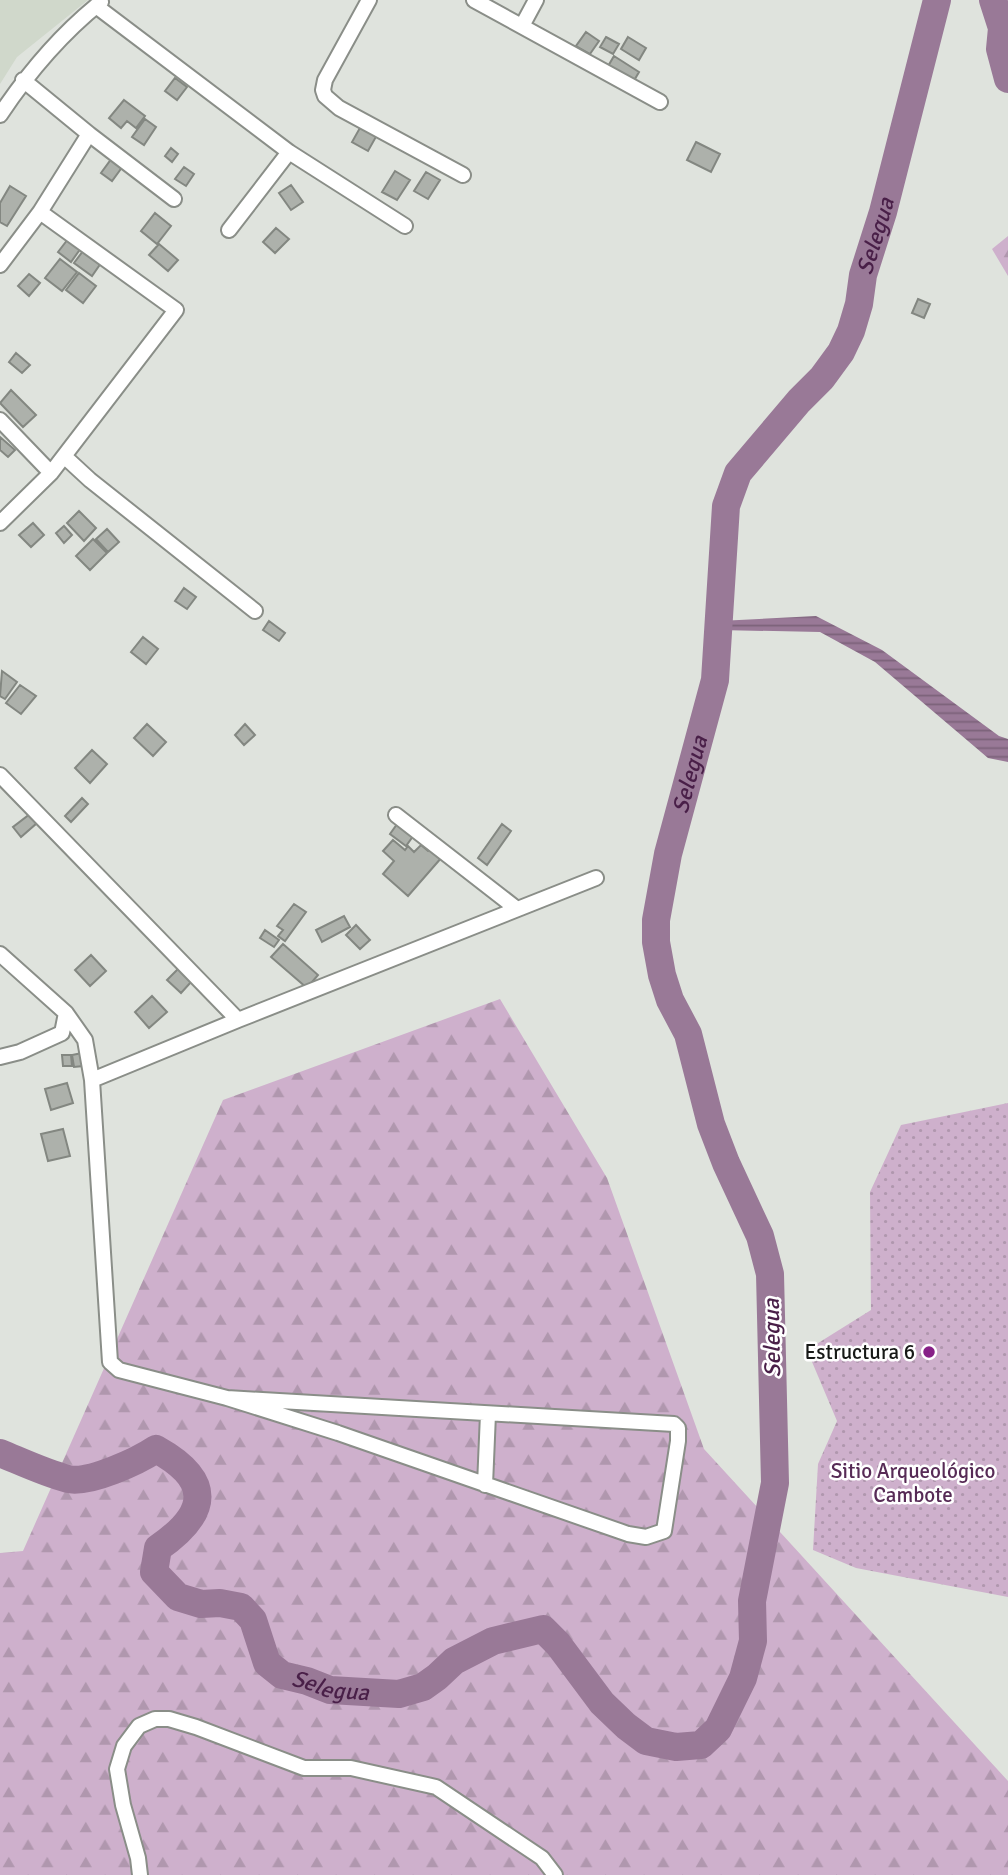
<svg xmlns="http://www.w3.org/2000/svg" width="1008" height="1875" viewBox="0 0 1008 1875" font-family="Signika,sans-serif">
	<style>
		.built { fill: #d0d8cb }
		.forest { fill: url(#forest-firs) }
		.park { fill: url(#park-dots) }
		.water { fill: url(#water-rules) }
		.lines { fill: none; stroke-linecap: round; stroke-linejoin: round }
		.river { stroke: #997997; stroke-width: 28 }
		.building { fill: #adb1ab; stroke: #838781; stroke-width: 2 }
		.minor-casing { stroke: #8a8e88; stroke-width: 18 }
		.minor { stroke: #fff; stroke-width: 14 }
		.poi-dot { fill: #872087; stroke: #fff; stroke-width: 2.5 }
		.labels { text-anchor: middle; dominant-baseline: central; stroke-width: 5; stroke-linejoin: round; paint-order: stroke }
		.poi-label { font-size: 21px; fill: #171917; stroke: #fff; text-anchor: end }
		.park-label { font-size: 21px; fill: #572b56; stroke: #fff }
		.water-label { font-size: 23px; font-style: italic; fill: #491f48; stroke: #fff }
	</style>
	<defs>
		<pattern id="forest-firs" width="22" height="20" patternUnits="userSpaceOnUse" patternTransform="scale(1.75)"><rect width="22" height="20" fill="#ceb0cc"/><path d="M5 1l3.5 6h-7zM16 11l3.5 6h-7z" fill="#b097ae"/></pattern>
		<pattern id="park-dots" width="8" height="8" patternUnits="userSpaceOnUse" patternTransform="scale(1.75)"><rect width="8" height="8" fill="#ceb0cc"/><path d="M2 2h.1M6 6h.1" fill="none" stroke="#b097ae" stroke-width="1.8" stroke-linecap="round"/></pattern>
		<pattern id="water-rules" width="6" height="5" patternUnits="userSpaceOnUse" patternTransform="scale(1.75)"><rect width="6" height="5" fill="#997997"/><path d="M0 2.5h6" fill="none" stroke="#7c627a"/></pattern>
	</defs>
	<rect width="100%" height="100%" fill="#dfe3dd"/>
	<!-- built -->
	<path class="built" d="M 0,0 L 88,0 L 17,57 L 0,84 Z"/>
	<!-- forest -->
	<path class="forest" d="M 1008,236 L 1008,276 L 992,249 Z
		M 500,999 L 607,1178 L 704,1449 L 1008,1781 L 1008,1875 L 0,1875 L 0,1553 L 23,1551 L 223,1100 Z"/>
	<!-- park -->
	<path class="park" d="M 1008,1103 L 1008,1597 L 856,1568 L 813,1550 L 818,1464 L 837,1421 L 807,1350 L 871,1310 L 870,1192 L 901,1125 Z"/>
	<!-- water -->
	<path class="water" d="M 816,616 L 882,650 L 999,736 L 1008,739 L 1008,762 L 988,758 L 875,662 L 820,632 L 719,630 L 719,621 Z"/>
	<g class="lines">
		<!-- river -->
		<g class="river">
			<path d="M 993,0 L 1002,28 L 1000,49 L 1008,79"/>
			<path id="s1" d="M 0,1453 C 22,1462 45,1473 68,1479 C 89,1484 138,1461 156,1449 C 212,1480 210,1512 158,1548 L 154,1572 L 178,1597 L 201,1604 L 220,1603 L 241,1607 L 253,1620 L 267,1663 L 282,1675 L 307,1681 L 330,1690 L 399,1694 L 423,1687 L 437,1677 L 454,1661 L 493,1641 L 543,1629 L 558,1644 L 602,1703 L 626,1726 L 646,1741 L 676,1747 L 701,1745 L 718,1729 L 743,1678 L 753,1641 L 752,1601 L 775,1483 L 770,1274 L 760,1236 L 726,1163 L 711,1124 L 688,1034 L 670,1000 L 662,975 L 656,942 L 656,920 L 668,854 L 715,680 L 726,506 L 738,473 L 799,401 L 822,378 L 841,352 L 851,331 L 859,304 L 863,275 L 883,212 L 937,0"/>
		</g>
	</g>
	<!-- building -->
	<path class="building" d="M 586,32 L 599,41 L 590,54 L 576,46 Z
		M 606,37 L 619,44 L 613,54 L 600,47 Z
		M 628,37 L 646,48 L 639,60 L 621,49 Z
		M 614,56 L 639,72 L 632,84 L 607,68 Z
		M 175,78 L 187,87 L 177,100 L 165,91 Z
		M 124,100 L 145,116 L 136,128 L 127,121 L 121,128 L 109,118 Z
		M 145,119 L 156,127 L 144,145 L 132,137 Z
		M 361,126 L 377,135 L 368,151 L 352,142 Z
		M 696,142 L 720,154 L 711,172 L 687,160 Z
		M 171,148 L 178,154 L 172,162 L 165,156 Z
		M 112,158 L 123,166 L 112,181 L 101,173 Z
		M 184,167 L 194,174 L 186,186 L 175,179 Z
		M 395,171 L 410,180 L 397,200 L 382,192 Z
		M 426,172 L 440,180 L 428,199 L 414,191 Z
		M 291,185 L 303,202 L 291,210 L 279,193 Z
		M 10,186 L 26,196 L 7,226 L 0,222 L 0,203 Z
		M 155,213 L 171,226 L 157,244 L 141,231 Z
		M 276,228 L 289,239 L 275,253 L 263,242 Z
		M 68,239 L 81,248 L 71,262 L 58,252 Z
		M 159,244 L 178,260 L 168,271 L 149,255 Z
		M 83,251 L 101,263 L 92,276 L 74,263 Z
		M 60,259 L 77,272 L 62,291 L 45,278 Z
		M 79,273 L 96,286 L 83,303 L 66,290 Z
		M 29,274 L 40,283 L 29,296 L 18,286 Z
		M 918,299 L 930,304 L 924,318 L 912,313 Z
		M 16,353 L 30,365 L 22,373 L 9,362 Z
		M 11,390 L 36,415 L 23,427 L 0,403 Z
		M 0,437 L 15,450 L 8,457 L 0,450 Z
		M 79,511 L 96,528 L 84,541 L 67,523 Z
		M 33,523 L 44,535 L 31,547 L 19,535 Z
		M 64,526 L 72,535 L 64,543 L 56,533 Z
		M 107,529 L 119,542 L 108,552 L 96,539 Z
		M 93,539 L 107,553 L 90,570 L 76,556 Z
		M 184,588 L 196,597 L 187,609 L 175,601 Z
		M 269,621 L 285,633 L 279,641 L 263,630 Z
		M 143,637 L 158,649 L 146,664 L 131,652 Z
		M 2,671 L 17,682 L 5,699 L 0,696 Z
		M 20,685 L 36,696 L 21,714 L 6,703 Z
		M 147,724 L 166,742 L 153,756 L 134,738 Z
		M 245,724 L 255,735 L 244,745 L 235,735 Z
		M 92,750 L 107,764 L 90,783 L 75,768 Z
		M 82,798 L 88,804 L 71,822 L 65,816 Z
		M 30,814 L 37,823 L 21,837 L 13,827 Z
		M 400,820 L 416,832 L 406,846 L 390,834 Z
		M 502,824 L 511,831 L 487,865 L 478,858 Z
		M 393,840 L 405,850 L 408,846 L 414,852 L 421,845 L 428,851 L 431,848 L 442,857 L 408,896 L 383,874 L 394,861 L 383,851 Z
		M 294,904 L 306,912 L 285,941 L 278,936 L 283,930 L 277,926 Z
		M 344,916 L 350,927 L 322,942 L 316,930 Z
		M 356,925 L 370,940 L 360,949 L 346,935 Z
		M 265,930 L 279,940 L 274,947 L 260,938 Z
		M 283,944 L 318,975 L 307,988 L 271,957 Z
		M 91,955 L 106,971 L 90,986 L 75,970 Z
		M 178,969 L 191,982 L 181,993 L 167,980 Z
		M 152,996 L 167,1012 L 149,1028 L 135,1012 Z
		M 82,1053 L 83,1066 L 74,1067 L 72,1055 Z
		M 62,1055 L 71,1055 L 72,1066 L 63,1066 Z
		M 67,1083 L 73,1103 L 51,1110 L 45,1089 Z
		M 63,1129 L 70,1156 L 48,1161 L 41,1134 Z"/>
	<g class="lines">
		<!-- minor casing -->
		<g class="minor-casing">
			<path id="minor" d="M 369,0 L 325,80 L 323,90 L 325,96 L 339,108 L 463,175
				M 474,0 L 660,102
				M 96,6 L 289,152 L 405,226
				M 522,26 L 536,0
				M 0,115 C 28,73 61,34 101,2
				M 89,134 L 174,199
				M 229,230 L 289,152
				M 0,265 L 40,212 L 89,134 L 23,80
				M 0,420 L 51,473
				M 64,456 L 90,480 L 255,611
				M 0,523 L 51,473 L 176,310 L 40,212
				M 0,775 L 238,1020 L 596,878
				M 396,815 L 517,909
				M 0,954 L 66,1013 L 85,1040 L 92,1080
				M 0,1057 L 20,1052 L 62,1033 L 66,1013
				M 227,1398 L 674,1424 L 678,1428 L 678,1441 L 664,1531 L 646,1537 L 628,1534 L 338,1433 L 227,1398 L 119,1370 L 110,1362 L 92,1080 L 238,1020
				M 485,1485 L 488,1414
				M 140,1875 L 138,1858 L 123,1805 L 117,1769 L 124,1746 L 139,1726 L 155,1719 L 169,1719 L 196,1727 L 304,1768 L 351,1768 L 436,1787 L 542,1858 L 555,1875"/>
		</g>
		<!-- minor -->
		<use href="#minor" class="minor"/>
	</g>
	<!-- markers -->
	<circle class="poi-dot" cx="929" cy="1352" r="7"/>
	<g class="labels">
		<!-- poi labels -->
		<g class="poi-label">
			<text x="915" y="1352">Estructura 6</text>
		</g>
		<!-- park labels -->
		<g class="park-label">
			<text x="913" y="1471">Sitio Arqueológico<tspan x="913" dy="24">Cambote</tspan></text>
		</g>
		<!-- water labels -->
		<g class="water-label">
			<text stroke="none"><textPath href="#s1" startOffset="2595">Selegua</textPath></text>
			<text stroke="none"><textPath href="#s1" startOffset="2007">Selegua</textPath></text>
			<text transform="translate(772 1338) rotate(-91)">Selegua</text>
			<text stroke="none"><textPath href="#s1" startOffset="556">Selegua</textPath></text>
		</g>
	</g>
</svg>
